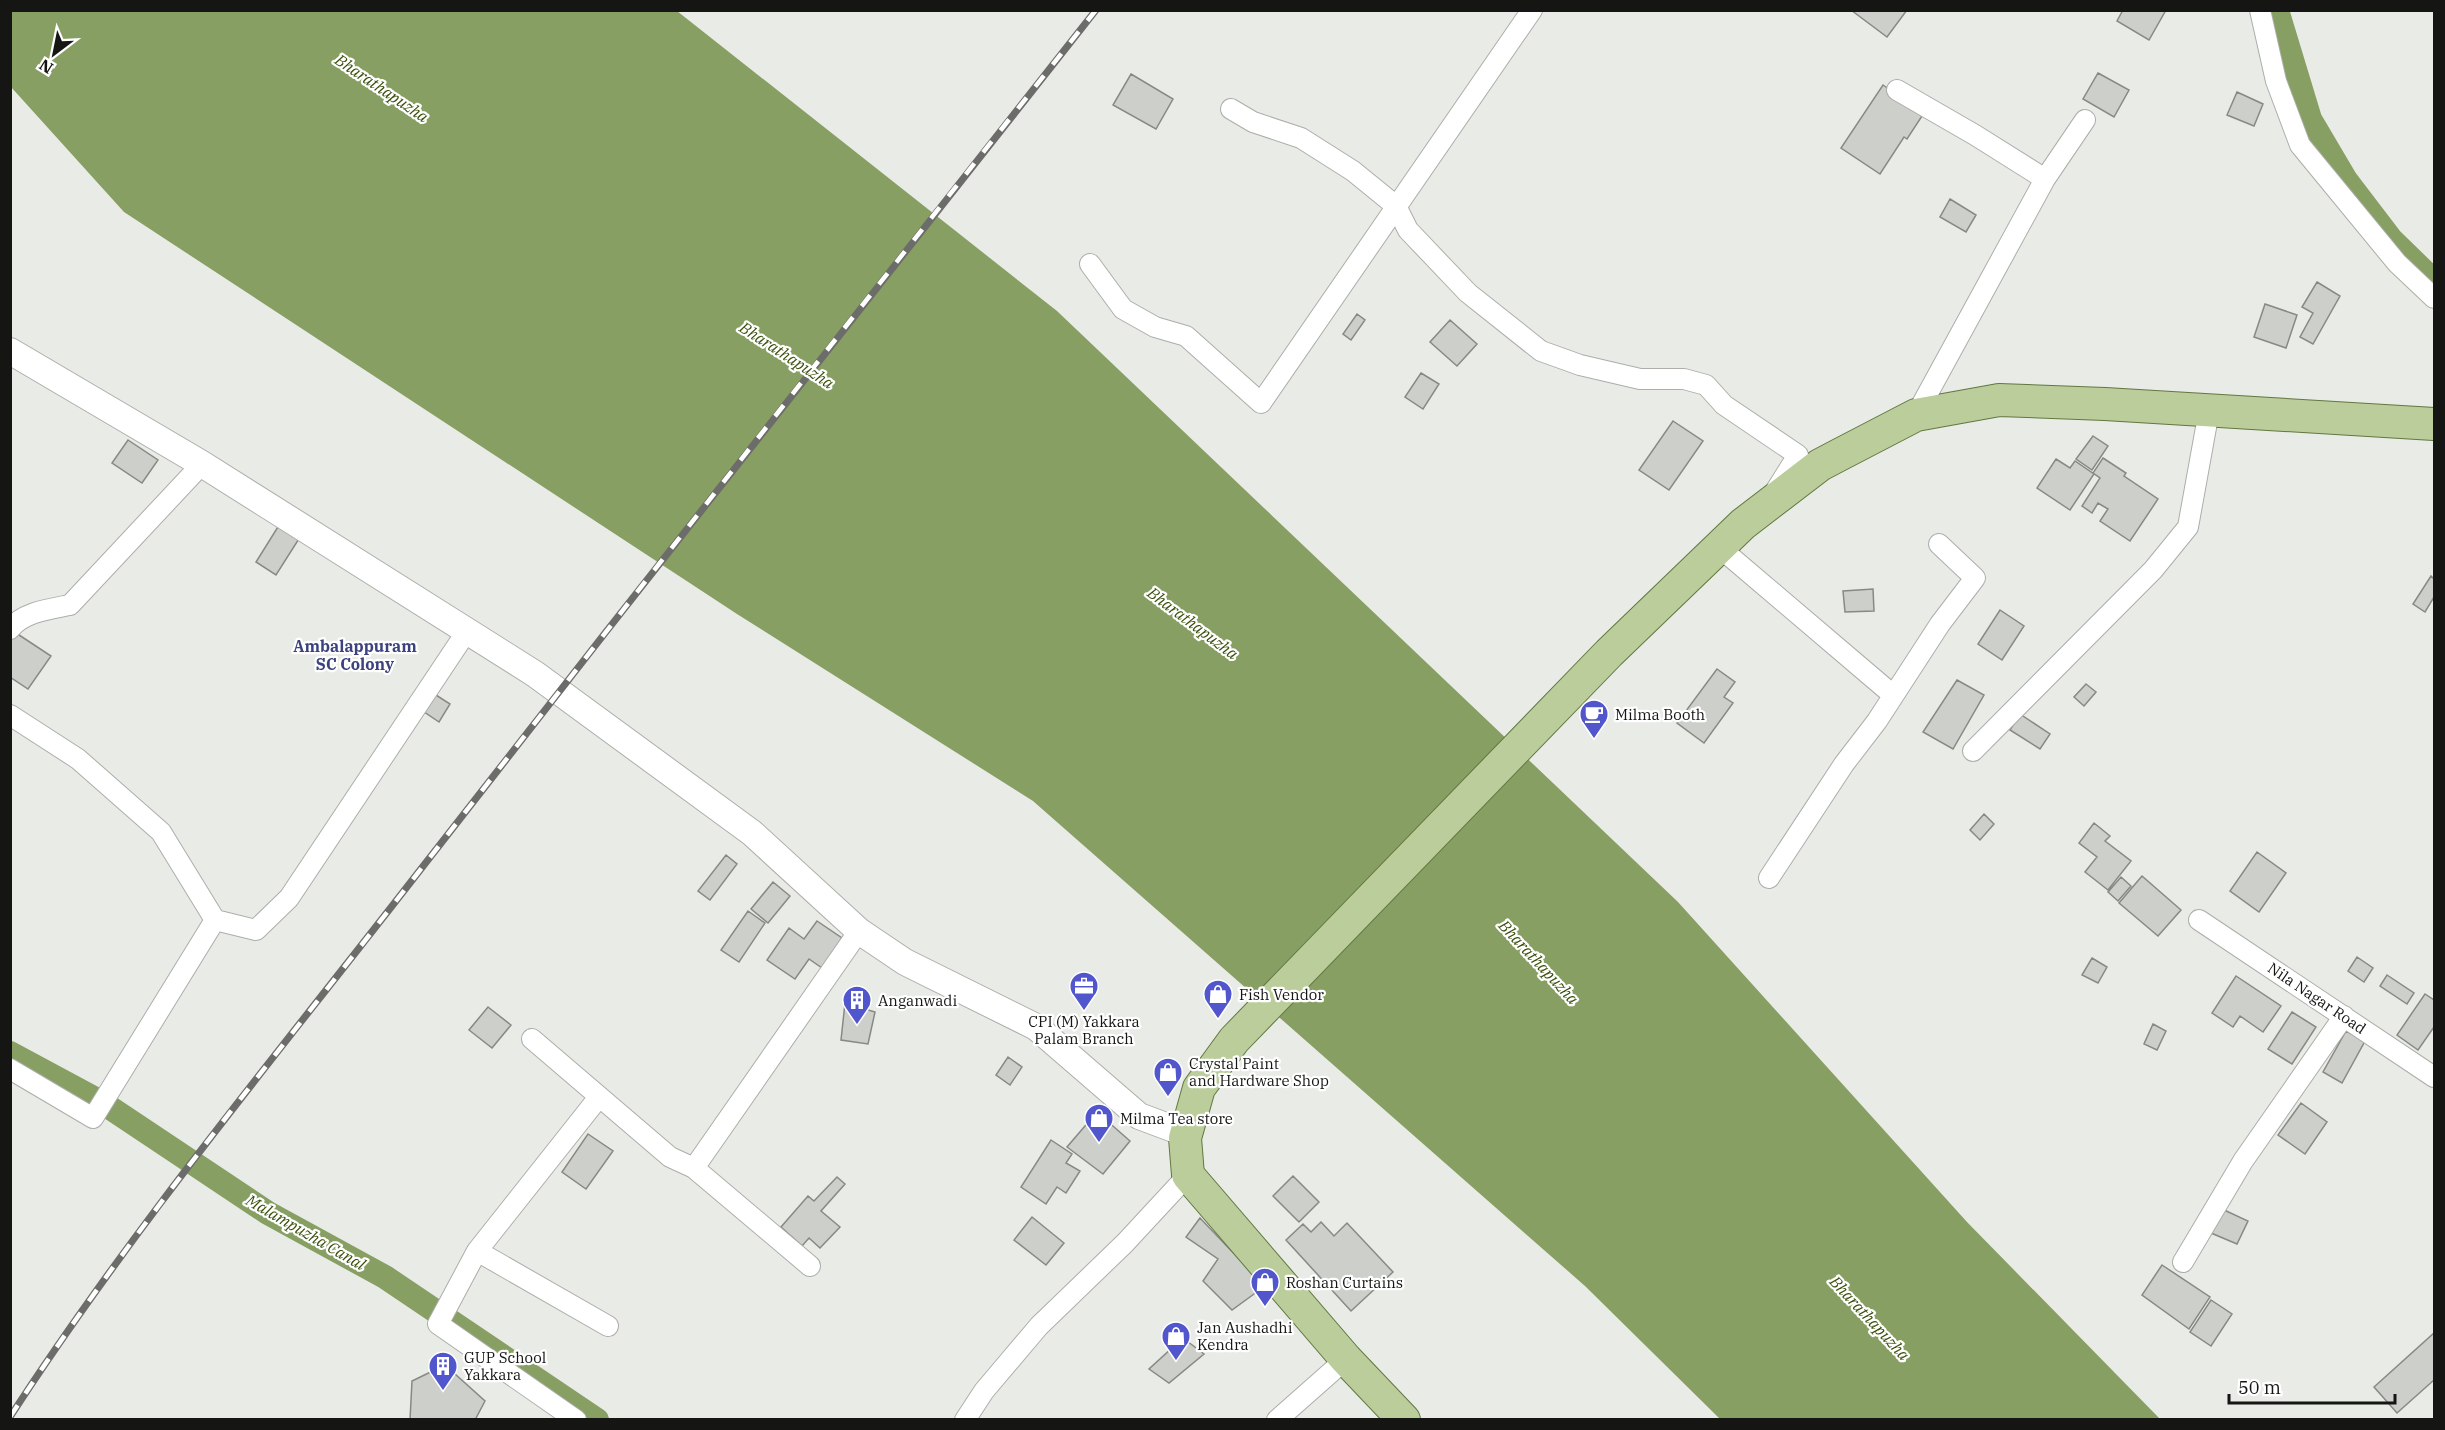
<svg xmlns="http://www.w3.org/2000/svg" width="2445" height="1430" viewBox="0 0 2445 1430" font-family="'IBM Plex Serif',serif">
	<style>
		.water { fill: #879f62 }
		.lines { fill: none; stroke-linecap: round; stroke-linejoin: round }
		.canal { stroke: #879f62; stroke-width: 24 }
		.building { fill: #cdcfca; stroke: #878985; stroke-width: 1.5 }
		.minor-casing { stroke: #acaeaa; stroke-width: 22 }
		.tertiary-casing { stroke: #acaeaa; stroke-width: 28 }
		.primary-casing { stroke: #627740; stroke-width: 34 }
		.minor { stroke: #fff; stroke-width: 20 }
		.tertiary { stroke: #fff; stroke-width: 26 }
		.primary { stroke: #bacd9b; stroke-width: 32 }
		.rail-casing { stroke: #6c6d6a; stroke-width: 7 }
		.rail { stroke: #fff; stroke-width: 4.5; stroke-dasharray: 14; stroke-linecap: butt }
		.labels { text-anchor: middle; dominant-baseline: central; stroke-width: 4.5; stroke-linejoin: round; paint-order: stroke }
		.poi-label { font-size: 15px; fill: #151514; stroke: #fff; text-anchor: start }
		.street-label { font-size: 15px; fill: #151514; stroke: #fff }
		.water-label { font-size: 16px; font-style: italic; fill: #3a4f0a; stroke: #fff }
		.neighbourhood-label { font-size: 16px; font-weight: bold; fill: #3b427e; stroke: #fff }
	</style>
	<rect width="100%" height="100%" fill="#e9ebe6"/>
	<!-- water -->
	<path class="water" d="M 11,11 L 677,11 L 1057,311 L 1678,902 L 1967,1222 L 2160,1419 L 1720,1419 L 1585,1286 L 1033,801 L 737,614 L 124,212 L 11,87 Z"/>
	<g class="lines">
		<!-- canal -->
		<path class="canal" d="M 2277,10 L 2310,119 L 2346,180 L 2391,239 L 2434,281
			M 10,1053 L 103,1103 L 268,1213 L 385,1277 L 597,1420"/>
	</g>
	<!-- building -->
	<path class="building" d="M 1851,10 L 1907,10 L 1887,37 Z
		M 2123,10 L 2166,10 L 2149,40 L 2117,21 Z
		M 2098,73 L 2129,90 L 2114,117 L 2083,99 Z
		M 1131,74 L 1173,99 L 1156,129 L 1113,105 Z
		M 1883,85 L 1924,113 L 1907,139 L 1904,137 L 1880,174 L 1841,148 Z
		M 2237,92 L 2263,104 L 2254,126 L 2227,115 Z
		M 1950,199 L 1976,215 L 1966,232 L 1940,217 Z
		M 2317,282 L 2340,296 L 2313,344 L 2300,337 L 2313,313 L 2302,307 Z
		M 2265,304 L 2297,315 L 2286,348 L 2254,337 Z
		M 1357,314 L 1365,320 L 1351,340 L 1343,334 Z
		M 1450,320 L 1477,344 L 1457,366 L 1430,342 Z
		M 1421,373 L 1439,384 L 1423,409 L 1405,397 Z
		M 1673,421 L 1703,441 L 1669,490 L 1639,470 Z
		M 2093,436 L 2108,446 L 2092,470 L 2076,459 Z
		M 128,440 L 158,460 L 142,483 L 112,463 Z
		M 2103,458 L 2126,473 L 2124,476 L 2158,499 L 2130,541 L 2100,521 L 2108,509 L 2098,503 L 2092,513 L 2082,506 L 2100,478 L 2093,473 Z
		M 2056,459 L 2070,468 L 2075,461 L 2094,474 L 2070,510 L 2037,488 Z
		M 281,522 L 302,534 L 276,575 L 256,562 Z
		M 2431,576 L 2434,579 L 2434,597 L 2425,612 L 2413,604 Z
		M 1873,589 L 1874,611 L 1845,612 L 1843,591 Z
		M 2000,610 L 2024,626 L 2002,660 L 1978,644 Z
		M 13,631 L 51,656 L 28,689 L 10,677 L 10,635 Z
		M 1717,669 L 1735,682 L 1724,697 L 1733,703 L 1704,743 L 1677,723 Z
		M 1957,680 L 1984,695 L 1953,749 L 1923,732 Z
		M 2086,684 L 2096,692 L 2084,706 L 2074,697 Z
		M 422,686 L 450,704 L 439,722 L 411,703 Z
		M 2020,714 L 2050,734 L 2040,749 L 2010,730 Z
		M 1984,814 L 1994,824 L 1980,840 L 1970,830 Z
		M 2094,823 L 2110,836 L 2105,841 L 2131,861 L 2108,890 L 2085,872 L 2097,857 L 2079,843 Z
		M 2257,852 L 2286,873 L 2259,912 L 2230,891 Z
		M 726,855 L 737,864 L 710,900 L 698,891 Z
		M 2142,876 L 2181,910 L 2158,936 L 2119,903 Z
		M 2121,877 L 2131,886 L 2118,901 L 2108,892 Z
		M 773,882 L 790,896 L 768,923 L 751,909 Z
		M 748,911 L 765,923 L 739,962 L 721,950 Z
		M 817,921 L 842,938 L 822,968 L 809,959 L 795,979 L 767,960 L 789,928 L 804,939 Z
		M 2357,957 L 2373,968 L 2364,982 L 2348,971 Z
		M 2092,958 L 2107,967 L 2098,983 L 2082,975 Z
		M 2387,975 L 2414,993 L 2407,1004 L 2380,986 Z
		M 2236,976 L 2281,1006 L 2263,1032 L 2240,1016 L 2233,1027 L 2212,1013 Z
		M 2425,994 L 2434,1000 L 2434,1027 L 2418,1050 L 2397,1035 Z
		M 845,1003 L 875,1012 L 868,1044 L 841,1040 Z
		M 488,1007 L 511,1025 L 492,1048 L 469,1030 Z
		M 2292,1012 L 2316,1027 L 2292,1064 L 2268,1049 Z
		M 2153,1024 L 2166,1031 L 2157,1050 L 2144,1044 Z
		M 2346,1031 L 2365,1041 L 2342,1083 L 2323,1072 Z
		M 1008,1057 L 1022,1067 L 1010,1085 L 996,1075 Z
		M 2301,1103 L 2327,1122 L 2305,1154 L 2278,1135 Z
		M 1097,1112 L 1130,1141 L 1103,1174 L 1067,1147 Z
		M 588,1134 L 613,1151 L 586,1189 L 562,1172 Z
		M 1051,1140 L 1072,1154 L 1066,1163 L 1080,1171 L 1066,1193 L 1057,1187 L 1046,1204 L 1021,1187 Z
		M 1293,1176 L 1319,1202 L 1299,1222 L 1273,1196 Z
		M 837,1177 L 845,1184 L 821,1211 L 840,1227 L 820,1248 L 809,1238 L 802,1246 L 781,1227 L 808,1196 L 814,1201 Z
		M 2222,1209 L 2248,1221 L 2237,1244 L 2211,1233 Z
		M 1032,1217 L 1064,1243 L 1046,1265 L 1014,1240 Z
		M 1200,1218 L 1265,1286 L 1232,1310 L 1203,1281 L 1218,1259 L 1186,1237 Z
		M 1321,1222 L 1334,1236 L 1347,1223 L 1393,1272 L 1351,1311 L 1286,1240 L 1303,1224 L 1311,1232 Z
		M 2162,1265 L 2210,1297 L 2189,1329 L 2142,1295 Z
		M 2211,1300 L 2232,1314 L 2211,1346 L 2190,1332 Z
		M 2434,1333 L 2434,1380 L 2397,1413 L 2374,1387 Z
		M 1183,1338 L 1204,1354 L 1169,1383 L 1149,1369 Z
		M 445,1365 L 485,1401 L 475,1420 L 410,1420 L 412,1381 Z"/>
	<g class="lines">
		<!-- minor casing -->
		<g class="minor-casing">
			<path id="minor" d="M 2260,10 L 2276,81 L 2300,145 L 2397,263 L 2434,298
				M 1897,90 L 1975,135 L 2045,179
				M 1231,109 L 1253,122 L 1301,138 L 1353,171 L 1396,206 L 1408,230 L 1468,293 L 1541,351 L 1580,365 L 1640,379 L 1684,379 L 1706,385 L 1724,405 L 1798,455 L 1776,490
				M 1090,264 L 1123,309 L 1155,327 L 1186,336 L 1261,403 L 1532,10
				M 1916,415 L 2045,179 L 2085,120
				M 1719,547 L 1893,695
				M 10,629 C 23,612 50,609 70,605 L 202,464
				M 10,715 L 78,759 L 161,832 L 215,920
				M 1973,751 L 2153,570 L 2188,527 L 2209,411
				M 1769,878 L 1844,764 L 1877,721 L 1940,624 L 1975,578 L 1939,544
				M 2199,920 L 2434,1077
				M 532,1039 L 670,1157 L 694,1168
				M 10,1069 L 93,1118 L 215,920 L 256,930 L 289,898 L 467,631
				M 599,1097 L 477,1251 L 608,1326
				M 477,1251 L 438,1324 L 576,1420
				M 2183,1262 L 2243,1161 L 2344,1016
				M 810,1266 L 694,1168 L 859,931
				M 965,1420 L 984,1391 L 1039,1326 L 1125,1243 L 1188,1175
				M 1277,1420 L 1346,1359"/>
		</g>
		<!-- tertiary casing -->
		<g class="tertiary-casing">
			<path id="tertiary" d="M 10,351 L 202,464 L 535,674 L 752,833 L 859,931 L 905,962 L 1036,1027 L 1139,1116 L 1187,1134"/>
		</g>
		<!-- primary casing -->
		<g class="primary-casing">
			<path id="primary" d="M 1404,1420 L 1346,1359 L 1188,1175 L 1185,1138 L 1199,1088 L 1234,1040 L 1609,653 L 1743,524 L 1820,465 L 1839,455 L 1916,415 L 1999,400 L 2105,404 L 2434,424"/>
		</g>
		<!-- minor -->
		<use href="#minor" class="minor"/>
		<!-- tertiary -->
		<use href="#tertiary" class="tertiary"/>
		<!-- primary -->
		<use href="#primary" class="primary"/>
		<!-- rail casing -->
		<g class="rail-casing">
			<path id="rail" d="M 10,1417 C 133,1227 279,1052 417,874 C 642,585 868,297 1096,10"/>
		</g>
		<!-- rail -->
		<use href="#rail" class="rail"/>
	</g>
	<!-- icons -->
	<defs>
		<g id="cafe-pin" transform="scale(1.5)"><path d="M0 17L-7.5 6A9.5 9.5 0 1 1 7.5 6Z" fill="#5156cc" stroke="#fff"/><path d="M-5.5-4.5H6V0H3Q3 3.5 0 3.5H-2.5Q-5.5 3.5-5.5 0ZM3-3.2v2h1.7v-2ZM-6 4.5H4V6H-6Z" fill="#fff"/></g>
		<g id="office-pin" transform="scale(1.5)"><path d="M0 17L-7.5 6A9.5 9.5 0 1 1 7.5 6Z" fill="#5156cc" stroke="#fff"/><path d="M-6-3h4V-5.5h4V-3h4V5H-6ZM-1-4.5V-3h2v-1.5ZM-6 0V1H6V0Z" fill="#fff"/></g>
		<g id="shop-pin" transform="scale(1.5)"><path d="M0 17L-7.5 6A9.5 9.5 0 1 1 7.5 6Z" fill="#5156cc" stroke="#fff"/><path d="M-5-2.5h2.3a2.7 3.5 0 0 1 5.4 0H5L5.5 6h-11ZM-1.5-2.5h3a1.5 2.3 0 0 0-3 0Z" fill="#fff"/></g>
		<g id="building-pin" transform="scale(1.5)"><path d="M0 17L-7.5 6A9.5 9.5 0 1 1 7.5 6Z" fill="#5156cc" stroke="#fff"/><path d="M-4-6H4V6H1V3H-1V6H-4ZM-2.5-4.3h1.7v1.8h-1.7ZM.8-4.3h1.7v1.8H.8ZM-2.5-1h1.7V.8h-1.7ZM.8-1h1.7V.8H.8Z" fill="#fff"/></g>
	</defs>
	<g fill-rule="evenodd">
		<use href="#cafe-pin" x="1594" y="714"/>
		<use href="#office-pin" x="1084" y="986"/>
		<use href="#shop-pin" x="1218" y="994"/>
		<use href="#building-pin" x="857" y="1000"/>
		<use href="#shop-pin" x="1168" y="1072"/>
		<use href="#shop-pin" x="1099" y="1118"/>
		<use href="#shop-pin" x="1265" y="1282"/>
		<use href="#shop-pin" x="1176" y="1336"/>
		<use href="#building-pin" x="443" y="1366"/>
	</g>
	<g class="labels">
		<!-- poi labels -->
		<g class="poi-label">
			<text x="1615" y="714">Milma Booth</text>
			<text x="1239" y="994">Fish Vendor</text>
			<text x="878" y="1000">Anganwadi</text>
			<text x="1084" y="1021" text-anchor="middle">CPI (M) Yakkara<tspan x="1084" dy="17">Palam Branch</tspan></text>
			<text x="1189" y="1063">Crystal Paint<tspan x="1189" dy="17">and Hardware Shop</tspan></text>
			<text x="1120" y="1118">Milma Tea store</text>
			<text x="1286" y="1282">Roshan Curtains</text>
			<text x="1197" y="1327">Jan Aushadhi<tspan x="1197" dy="17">Kendra</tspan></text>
			<text x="464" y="1357">GUP School<tspan x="464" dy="17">Yakkara</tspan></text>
		</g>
		<!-- street labels -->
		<g class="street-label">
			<text transform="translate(2317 998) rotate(34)">Nila Nagar Road</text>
		</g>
		<!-- water labels -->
		<g class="water-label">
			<text transform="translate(382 88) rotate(34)">Bharathapuzha</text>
			<text transform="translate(787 355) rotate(33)">Bharathapuzha</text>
			<text transform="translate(1193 623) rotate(37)">Bharathapuzha</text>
			<text transform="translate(1539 962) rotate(47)">Bharathapuzha</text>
			<text transform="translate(306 1232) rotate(30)">Malampuzha Canal</text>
			<text transform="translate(1870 1318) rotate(47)">Bharathapuzha</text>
		</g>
		<!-- neighbourhood labels -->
		<g class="neighbourhood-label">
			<text x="355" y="646">Ambalappuram<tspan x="355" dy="18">SC Colony</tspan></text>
		</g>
	</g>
	<!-- border -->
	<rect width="2445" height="1430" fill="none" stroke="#151514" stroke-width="24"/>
	<!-- north arrow -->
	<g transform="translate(54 54) rotate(212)" stroke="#ffffff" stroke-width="4.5" paint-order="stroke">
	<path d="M0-4.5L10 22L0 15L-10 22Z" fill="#151514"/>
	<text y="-9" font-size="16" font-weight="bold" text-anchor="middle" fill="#151514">N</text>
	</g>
	<!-- scale -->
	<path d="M2229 1394v9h166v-9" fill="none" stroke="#151514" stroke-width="3"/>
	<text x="2238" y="1394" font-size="18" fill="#151514" stroke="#ffffff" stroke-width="4.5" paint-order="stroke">50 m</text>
</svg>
